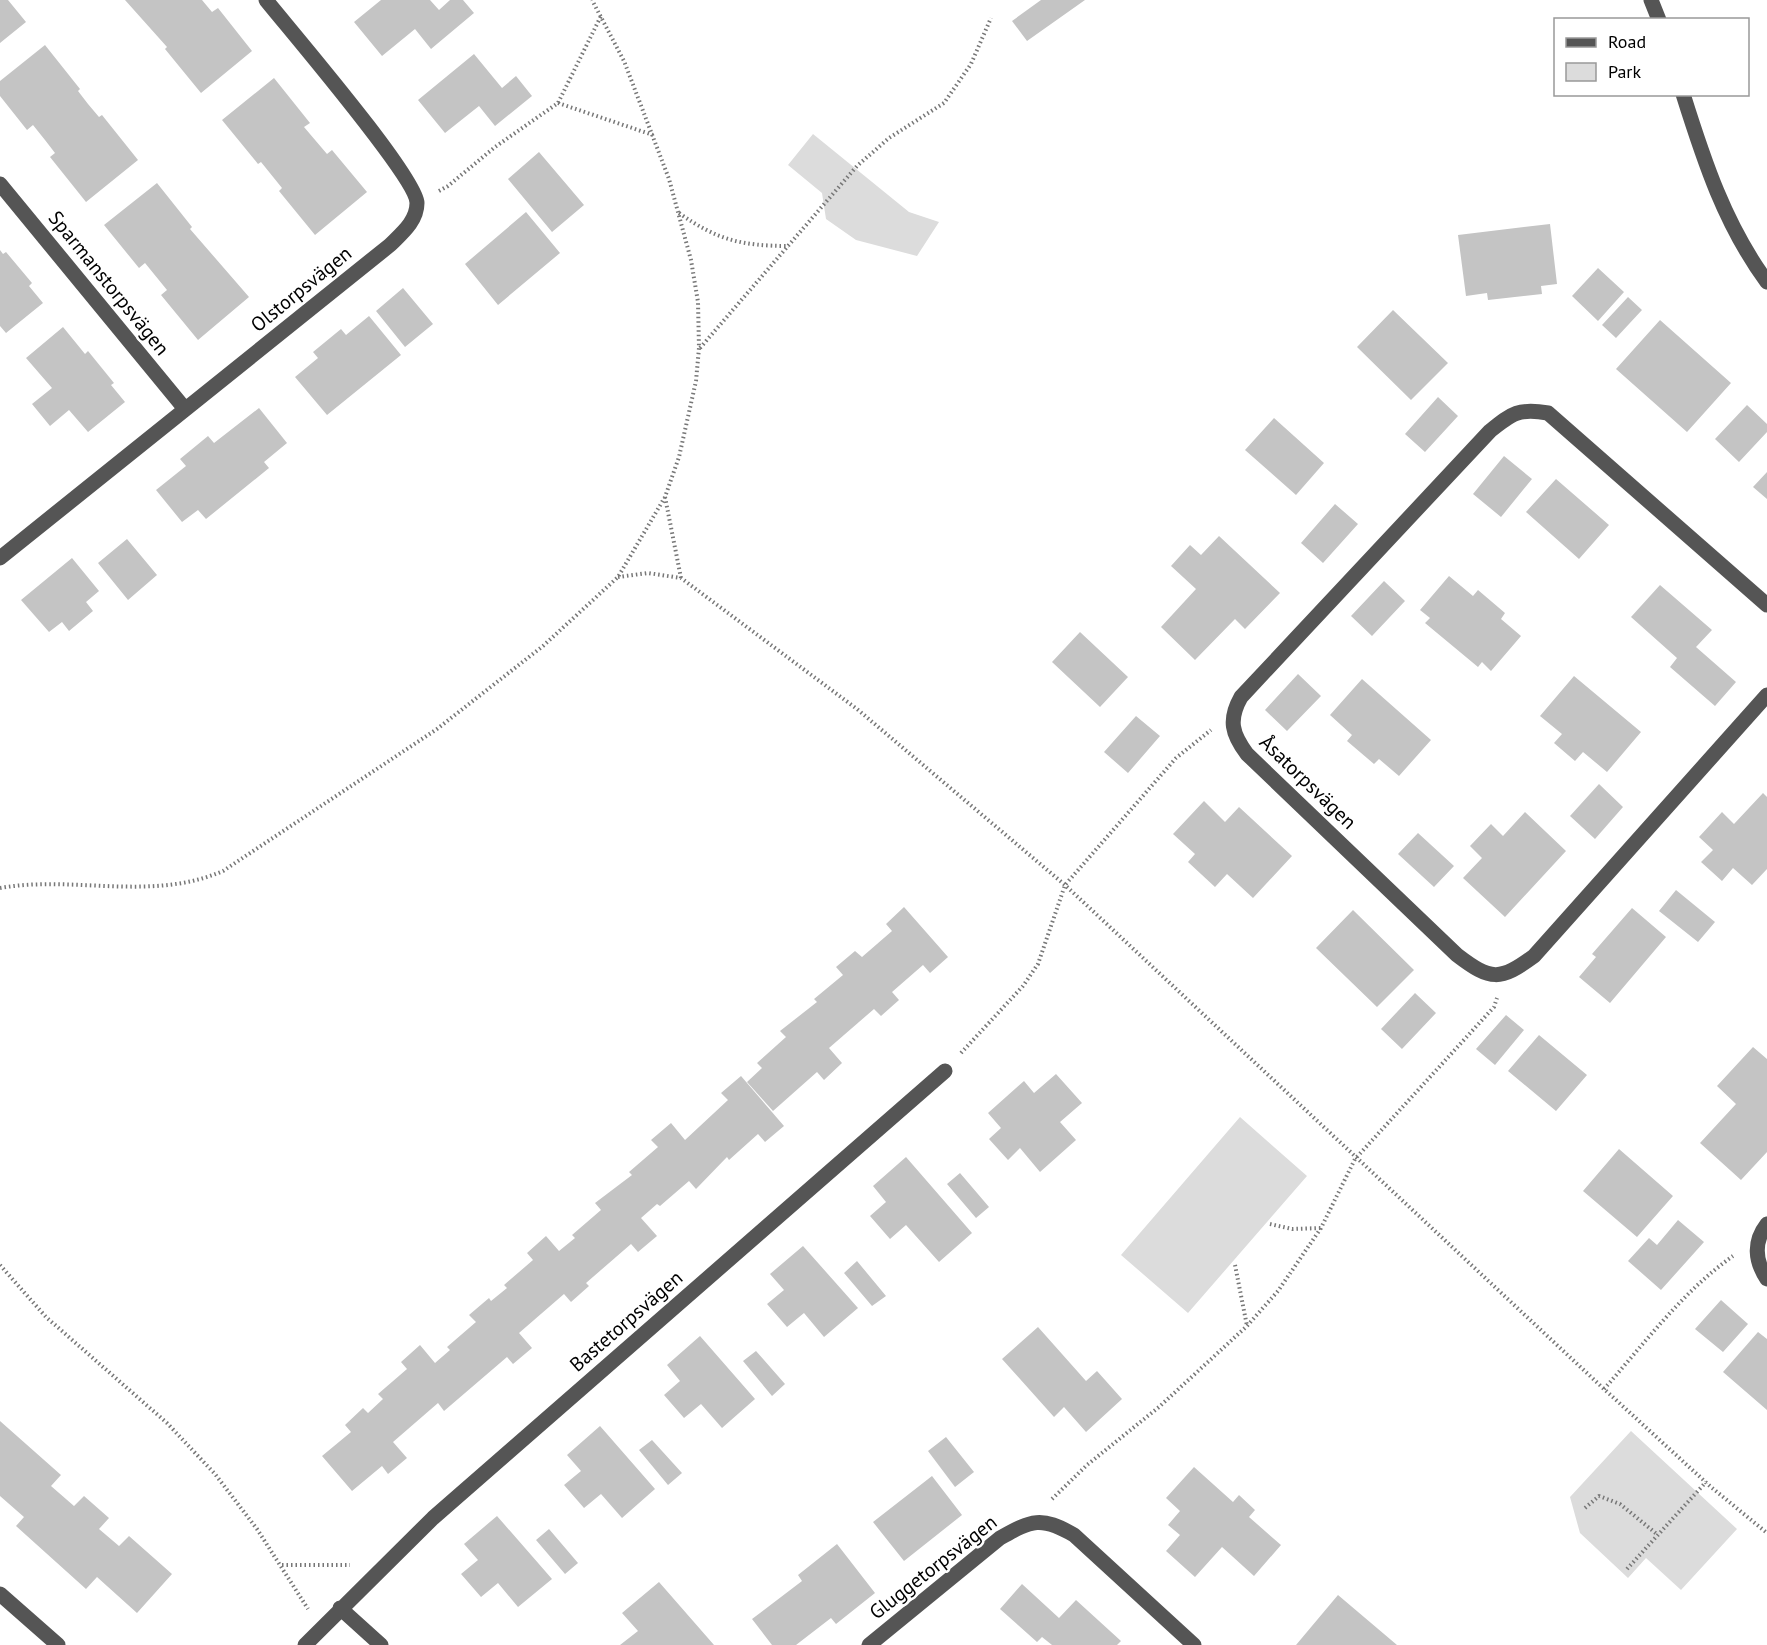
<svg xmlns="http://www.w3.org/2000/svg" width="1767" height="1645" viewBox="0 0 1767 1645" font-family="'PT Sans',sans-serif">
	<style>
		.green { fill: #dcdcdc }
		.building { fill: #c4c4c4 }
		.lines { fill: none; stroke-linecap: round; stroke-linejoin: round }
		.path { stroke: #777; stroke-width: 4; stroke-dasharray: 1.5 3; stroke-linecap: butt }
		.minor { stroke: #555; stroke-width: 15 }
		.labels { text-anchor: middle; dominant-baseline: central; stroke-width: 5; stroke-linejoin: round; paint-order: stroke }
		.street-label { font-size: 20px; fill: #000; stroke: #fff }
	</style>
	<rect width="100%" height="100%" fill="#fff"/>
	<!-- green -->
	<path class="green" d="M 813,134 L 909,212 L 939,222 L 917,256 L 856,240 L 826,219 L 822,193 L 788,165 Z
		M 1240,1117 L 1307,1176 L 1188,1313 L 1121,1255 Z
		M 1631,1431 L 1737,1529 L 1681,1590 L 1646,1558 L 1628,1578 L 1580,1533 L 1570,1497 Z"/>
	<!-- building -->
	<path class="building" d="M 0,0 L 8,0 L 26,22 L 0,43 Z
		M 125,0 L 202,0 L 212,12 L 218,8 L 252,51 L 201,93 L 165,49 L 167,47 Z
		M 381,0 L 430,0 L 439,10 L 450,0 L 463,0 L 474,13 L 431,49 L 415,29 L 382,56 L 354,22 Z
		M 1041,0 L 1085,0 L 1027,41 L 1012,21 Z
		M 45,45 L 80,89 L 78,91 L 88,104 L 99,117 L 102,115 L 138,160 L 86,202 L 50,157 L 55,153 L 45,140 L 33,125 L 27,130 L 0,96 L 0,81 Z
		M 474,54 L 502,88 L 516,76 L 532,96 L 495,126 L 479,106 L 445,133 L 418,100 Z
		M 274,78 L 310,123 L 304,127 L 327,154 L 332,150 L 367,192 L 315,235 L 279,191 L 282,188 L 261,162 L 258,164 L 222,120 Z
		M 539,152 L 584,205 L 552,232 L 508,179 Z
		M 157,183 L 192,227 L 190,229 L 249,297 L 198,340 L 161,295 L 167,290 L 145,263 L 139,268 L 104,225 Z
		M 526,212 L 560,253 L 498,305 L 465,264 Z
		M 1550,224 L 1557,284 L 1541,286 L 1542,294 L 1488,300 L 1487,293 L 1466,296 L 1458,235 Z
		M 0,250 L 3,254 L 6,252 L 32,283 L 29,286 L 43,303 L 6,333 L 0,326 Z
		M 1598,268 L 1624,292 L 1598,321 L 1572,296 Z
		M 403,288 L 433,324 L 405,347 L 376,311 Z
		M 1628,297 L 1642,310 L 1616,338 L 1602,325 Z
		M 1393,310 L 1448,363 L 1411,400 L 1357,347 Z
		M 369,316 L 401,355 L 327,415 L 295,377 L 318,358 L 313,352 L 341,329 L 346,335 Z
		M 1660,320 L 1731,383 L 1687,432 L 1616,369 Z
		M 63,327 L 85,354 L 88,351 L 114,383 L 111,385 L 125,402 L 88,432 L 69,410 L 50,426 L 32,404 L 52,388 L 26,358 Z
		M 1438,397 L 1458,416 L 1425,452 L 1405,434 Z
		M 1747,405 L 1767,424 L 1767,432 L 1739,462 L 1715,439 Z
		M 259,408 L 287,443 L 264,462 L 269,468 L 206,519 L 198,510 L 182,522 L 156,490 L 186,466 L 180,459 L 208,436 L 214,443 Z
		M 1274,418 L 1324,463 L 1296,495 L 1245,450 Z
		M 1504,456 L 1532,479 L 1501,517 L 1473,494 Z
		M 1767,472 L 1767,499 L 1753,487 Z
		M 1556,479 L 1609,525 L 1579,559 L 1526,512 Z
		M 1335,504 L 1358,524 L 1323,563 L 1301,543 Z
		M 1219,536 L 1280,593 L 1245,629 L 1235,619 L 1195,660 L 1161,627 L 1196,589 L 1171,566 L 1190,545 L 1201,555 Z
		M 127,539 L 157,575 L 128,600 L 98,563 Z
		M 72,558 L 99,591 L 86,602 L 93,611 L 69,631 L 62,622 L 49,632 L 21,600 Z
		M 1449,576 L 1473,596 L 1478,590 L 1505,613 L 1501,619 L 1521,636 L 1491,671 L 1482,662 L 1478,667 L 1425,623 L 1430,618 L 1420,610 Z
		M 1384,581 L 1405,601 L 1372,636 L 1351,616 Z
		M 1660,585 L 1712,630 L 1696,647 L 1736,682 L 1715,706 L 1670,667 L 1677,658 L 1631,617 Z
		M 1080,632 L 1128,677 L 1100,707 L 1052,662 Z
		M 1298,674 L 1321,696 L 1287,731 L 1265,710 Z
		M 1574,676 L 1641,732 L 1607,772 L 1583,752 L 1575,761 L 1554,743 L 1562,734 L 1540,716 Z
		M 1362,679 L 1431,740 L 1399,776 L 1379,759 L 1374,764 L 1347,741 L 1352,735 L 1330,715 Z
		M 1136,716 L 1160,736 L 1128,773 L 1104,752 Z
		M 1599,784 L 1623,807 L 1595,839 L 1570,816 Z
		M 1763,793 L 1767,797 L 1767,869 L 1752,885 L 1733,868 L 1722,881 L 1701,862 L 1713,850 L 1699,837 L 1722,812 L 1734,824 Z
		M 1204,801 L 1225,822 L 1239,807 L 1292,856 L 1253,898 L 1227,874 L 1215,887 L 1188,862 L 1195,854 L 1173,834 Z
		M 1525,812 L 1566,851 L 1505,917 L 1463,878 L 1482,858 L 1470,846 L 1491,824 L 1503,836 Z
		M 1418,833 L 1454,866 L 1434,887 L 1398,854 Z
		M 1676,890 L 1715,922 L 1698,942 L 1659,911 Z
		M 904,907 L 948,957 L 930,973 L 923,965 L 892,992 L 899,1000 L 881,1016 L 874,1009 L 829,1048 L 842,1063 L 824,1080 L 817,1072 L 773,1111 L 747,1082 L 762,1068 L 757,1063 L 786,1037 L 780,1031 L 817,1002 L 814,999 L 843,975 L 836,967 L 855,951 L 862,957 L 892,931 L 886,924 Z
		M 1632,908 L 1666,937 L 1610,1003 L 1579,977 L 1596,957 L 1592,954 Z
		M 1353,910 L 1414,970 L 1377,1007 L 1316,948 Z
		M 1415,993 L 1436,1013 L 1402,1049 L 1381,1029 Z
		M 1506,1015 L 1524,1030 L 1495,1065 L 1476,1049 Z
		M 1539,1035 L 1587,1075 L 1556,1111 L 1508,1071 Z
		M 1753,1047 L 1767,1059 L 1767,1152 L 1741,1180 L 1700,1143 L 1736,1104 L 1717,1086 Z
		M 1056,1074 L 1082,1103 L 1060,1122 L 1076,1140 L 1040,1172 L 1020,1148 L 1008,1160 L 989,1139 L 1001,1128 L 988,1113 L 1024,1081 L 1034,1093 Z
		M 741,1076 L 784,1126 L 765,1142 L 758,1134 L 729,1160 L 727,1157 L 696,1189 L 689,1181 L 660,1206 L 657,1204 L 641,1218 L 657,1236 L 638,1252 L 631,1244 L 586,1283 L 589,1286 L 571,1302 L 564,1294 L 519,1333 L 532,1348 L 513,1364 L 507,1357 L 444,1411 L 438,1403 L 393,1442 L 407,1458 L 388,1474 L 382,1466 L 352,1491 L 322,1456 L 351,1432 L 345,1425 L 363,1408 L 368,1413 L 383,1399 L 378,1394 L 407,1369 L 401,1362 L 420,1345 L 435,1363 L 450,1350 L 447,1347 L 476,1322 L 469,1315 L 489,1298 L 491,1301 L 507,1288 L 504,1285 L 533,1260 L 527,1253 L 546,1236 L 559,1251 L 575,1238 L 572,1235 L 601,1210 L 595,1203 L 632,1175 L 629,1172 L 658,1147 L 651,1140 L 671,1123 L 685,1140 L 728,1100 L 721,1093 Z
		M 1619,1149 L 1673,1196 L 1637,1237 L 1583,1191 Z
		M 906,1157 L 972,1233 L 939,1262 L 906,1225 L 890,1239 L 870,1216 L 886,1202 L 873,1186 Z
		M 960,1173 L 989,1207 L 976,1218 L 947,1184 Z
		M 1678,1220 L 1704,1242 L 1661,1290 L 1628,1261 L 1649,1238 L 1657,1245 Z
		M 803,1246 L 858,1308 L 824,1337 L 804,1313 L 787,1327 L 767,1304 L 784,1290 L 770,1274 Z
		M 857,1261 L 886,1296 L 872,1306 L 844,1273 Z
		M 1721,1300 L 1748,1324 L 1723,1352 L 1695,1329 Z
		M 1038,1327 L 1086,1381 L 1097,1371 L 1122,1399 L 1086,1432 L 1064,1407 L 1054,1417 L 1002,1359 Z
		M 1758,1332 L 1767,1339 L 1767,1410 L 1723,1372 Z
		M 700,1336 L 755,1399 L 722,1428 L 701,1404 L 684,1418 L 664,1395 L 680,1381 L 667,1365 Z
		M 756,1351 L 785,1384 L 772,1396 L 743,1361 Z
		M 0,1421 L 61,1475 L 51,1486 L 74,1506 L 84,1496 L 109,1518 L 99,1529 L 119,1546 L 129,1536 L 172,1574 L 137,1613 L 97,1577 L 86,1589 L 16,1526 L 24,1517 L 0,1496 Z
		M 600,1426 L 655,1489 L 622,1518 L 601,1494 L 584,1508 L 564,1485 L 581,1471 L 567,1455 Z
		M 946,1437 L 974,1472 L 955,1487 L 928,1451 Z
		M 652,1440 L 682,1473 L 668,1485 L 639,1450 Z
		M 1194,1467 L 1233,1502 L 1239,1495 L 1255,1510 L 1249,1517 L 1281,1545 L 1254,1576 L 1222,1547 L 1195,1577 L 1166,1551 L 1180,1535 L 1168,1525 L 1180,1511 L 1166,1498 Z
		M 932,1476 L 962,1515 L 904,1561 L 873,1522 Z
		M 497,1516 L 552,1579 L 518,1607 L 498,1583 L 481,1597 L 461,1574 L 478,1560 L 464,1544 Z
		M 549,1529 L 578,1563 L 565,1574 L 536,1540 Z
		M 837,1544 L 875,1593 L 836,1624 L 831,1618 L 796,1645 L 772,1645 L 752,1619 L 802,1581 L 798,1575 Z
		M 659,1582 L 714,1645 L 620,1645 L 638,1631 L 622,1613 Z
		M 1022,1584 L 1059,1618 L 1076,1600 L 1121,1641 L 1117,1645 L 1052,1645 L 1042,1637 L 1037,1642 L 1000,1609 Z
		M 1338,1595 L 1397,1645 L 1296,1645 Z"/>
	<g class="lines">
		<!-- path -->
		<path class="path" d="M 558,103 L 653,135
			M 439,191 L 448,186 L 495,147 L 558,103 L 601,16
			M 679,213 C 717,240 742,246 789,246
			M 700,348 L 857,166 L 889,138 L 944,103 L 971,64 L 991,18
			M 665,497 L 681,578
			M 618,577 L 648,573 L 681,578 L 857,709 L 1065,885 L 1604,1389 L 1711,1487 L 1767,1533
			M 0,888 C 74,875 152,902 223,871 L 437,729 L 543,646 L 618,577 L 665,497 L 679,457 L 696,381 L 699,348 L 698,302 L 691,260 L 669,179 L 624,61 L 592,0
			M 961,1053 L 1023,986 L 1038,964 L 1065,885 L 1176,758 L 1211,730
			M 1270,1224 L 1292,1229 L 1321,1228
			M 0,1265 L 46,1317 L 167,1423 L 215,1474 L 257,1529 L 308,1609
			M 1235,1265 L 1247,1326
			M 1604,1389 C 1644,1344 1683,1291 1733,1256
			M 1052,1499 L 1087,1465 L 1159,1407 L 1247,1326 L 1278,1291 L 1321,1228 L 1355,1159 L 1494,1007 L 1497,998
			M 1585,1508 L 1599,1496 L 1620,1504 L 1658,1535
			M 282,1565 L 350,1565
			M 1627,1569 L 1706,1482"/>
		<!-- minor -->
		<path class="minor" d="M 1651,0 L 1659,20
			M 1683,94 C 1704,161 1725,225 1767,282
			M 0,184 L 185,409
			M 0,558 L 390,245 C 402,233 417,221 417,203 C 417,178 290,30 266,0
			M 1767,605 L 1548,413 C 1519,408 1512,413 1490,431 L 1241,697 C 1228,720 1232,734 1247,754 L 1457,955 C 1491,981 1500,981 1534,956 L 1767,695
			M 1767,1224 C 1753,1242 1755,1261 1767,1279
			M 0,1594 L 58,1645
			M 340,1608 L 381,1645
			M 305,1645 L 433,1518 L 945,1071
			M 869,1645 L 1000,1538 C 1032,1520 1041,1516 1074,1535 L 1194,1645"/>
	</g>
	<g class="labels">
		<!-- street labels -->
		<g class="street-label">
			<text transform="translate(109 283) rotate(51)">Sparmanstorpsvägen</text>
			<text transform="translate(301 289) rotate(-39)">Olstorpsvägen</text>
			<text transform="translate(1308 782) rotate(44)">Åsatorpsvägen</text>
			<text transform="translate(626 1321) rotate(-41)">Bastetorpsvägen</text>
			<text transform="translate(933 1567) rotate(-38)">Gluggetorpsvägen</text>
		</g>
	</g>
	<!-- legend -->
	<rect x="1554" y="18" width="195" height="78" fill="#ffffff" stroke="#999999" stroke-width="1.5"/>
	<rect x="1566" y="38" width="30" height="9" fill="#555555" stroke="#999999" stroke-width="1.5"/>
	<text x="1608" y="48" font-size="18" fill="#000000">Road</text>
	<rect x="1566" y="63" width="30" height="18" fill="#dcdcdc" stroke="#999999" stroke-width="1.5"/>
	<text x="1608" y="78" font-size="18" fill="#000000">Park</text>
</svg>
